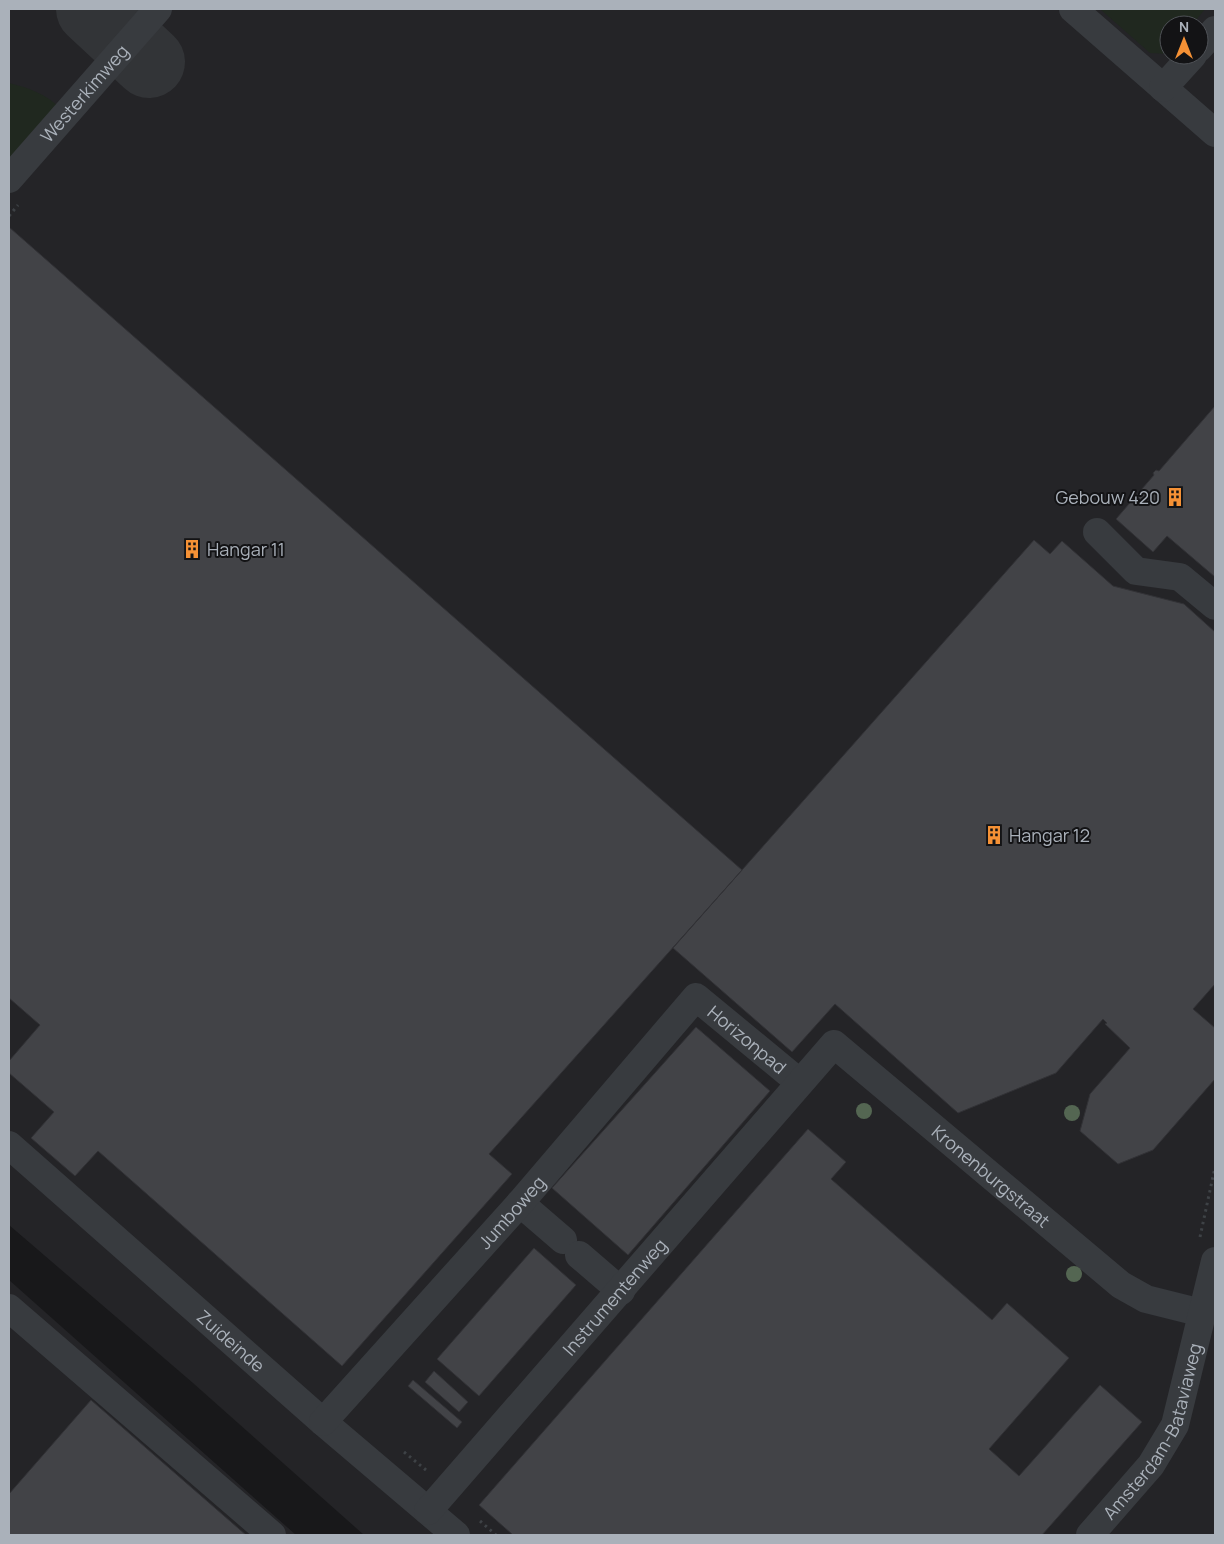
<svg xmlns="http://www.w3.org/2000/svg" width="1224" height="1544" viewBox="0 0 1224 1544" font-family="Manrope,sans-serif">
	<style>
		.built { fill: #242427; fill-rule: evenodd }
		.green { fill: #20281f }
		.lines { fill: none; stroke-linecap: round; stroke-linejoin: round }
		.taxiway { stroke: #323437; stroke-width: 72 }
		.building { fill: #424347; stroke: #323236 }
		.path { stroke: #3e4246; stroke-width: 3; stroke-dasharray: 2.5 4; stroke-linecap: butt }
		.minor { stroke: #383b3f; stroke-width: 28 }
		.tree { fill: #546652 }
		.labels { text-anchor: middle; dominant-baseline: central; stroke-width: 4; stroke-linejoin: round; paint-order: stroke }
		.street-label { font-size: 18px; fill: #aab1ba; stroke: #131315 }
		.poi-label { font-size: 18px; fill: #aab1ba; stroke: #131315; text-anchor: start }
	</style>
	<rect width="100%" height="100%" fill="#18181a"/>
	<!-- built -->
	<path class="built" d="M 9,9 L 1215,9 L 1215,1535 L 364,1535 L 193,1383 L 9,1225 ZM 1169,25 L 1199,25 L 1199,55 L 1169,55 Z
		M 9,1280 L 296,1535 L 9,1535 Z"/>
	<!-- green -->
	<path class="green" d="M 1100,9 L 1205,9 L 1192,25 L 1169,25 L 1169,54 L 1150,53 Z
		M 9,83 C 29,88 47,94 62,110 L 9,171 Z"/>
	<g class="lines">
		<!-- taxiway -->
		<path class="taxiway" d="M 92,9 L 149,62"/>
	</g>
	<!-- building -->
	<path class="building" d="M 9,227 L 742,870 L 489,1154 L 512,1174 L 342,1366 L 98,1151 L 75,1176 L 31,1138 L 54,1112 L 9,1073 L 9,1061 L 40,1025 L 9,998 Z
		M 1215,406 L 1215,577 L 1167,536 L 1153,552 L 1116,519 L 1154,475 L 1153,473 L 1156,470 L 1159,471 Z
		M 1034,540 L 1050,554 L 1062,541 L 1113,586 L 1184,604 L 1215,632 L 1215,984 L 1193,1009 L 1215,1028 L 1215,1079 L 1153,1150 L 1118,1164 L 1080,1131 L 1090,1094 L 1130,1048 L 1105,1024 L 1107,1023 L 1103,1019 L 1056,1073 L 958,1113 L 835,1004 L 792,1052 L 673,948 Z
		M 696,1027 L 770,1091 L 628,1255 L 552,1188 Z
		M 808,1129 L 846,1162 L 831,1179 L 992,1320 L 1007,1303 L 1069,1358 L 989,1449 L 1019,1476 L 1100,1385 L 1142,1422 L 1042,1535 L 513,1535 L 479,1505 Z
		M 534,1248 L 576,1285 L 479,1396 L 437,1359 Z
		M 434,1371 L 468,1402 L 459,1412 L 425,1382 Z
		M 413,1380 L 462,1422 L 457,1428 L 408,1386 Z
		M 91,1400 L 246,1535 L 9,1535 L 9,1494 Z"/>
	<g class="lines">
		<!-- path -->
		<path class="path" d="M 9,216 L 18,205
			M 1200,1237 L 1215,1167
			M 404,1452 L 426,1470
			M 480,1521 L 496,1535"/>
		<!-- minor -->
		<g class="minor">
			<path d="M 1073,9 L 1215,133"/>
			<path d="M 1199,48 L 1215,30"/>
			<path d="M 1163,88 L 1193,55"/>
			<path id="s1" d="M 9,179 L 158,9"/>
			<path d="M 1097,532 L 1136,571 L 1180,577 L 1215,606"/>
			<path id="s2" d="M 9,1145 L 323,1422 L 456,1535"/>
			<path d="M 520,1203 L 563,1240"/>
			<path d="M 579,1255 L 621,1291"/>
			<path d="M 9,1308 L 272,1535"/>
			<path id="s3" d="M 323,1422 L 520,1203 L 696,997 L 799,1082"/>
			<path id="s4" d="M 428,1511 L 834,1044 L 1121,1285 L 1146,1299 L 1202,1313"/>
			<path id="s5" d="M 1090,1535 L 1151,1465 L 1175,1425 L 1215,1261"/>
		</g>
	</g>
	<!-- trees -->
	<g class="tree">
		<circle cx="864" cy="1111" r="8"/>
		<circle cx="1072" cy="1113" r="8"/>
		<circle cx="1074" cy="1274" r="8"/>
	</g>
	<!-- icons -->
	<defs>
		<g id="building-bare" transform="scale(1.5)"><path d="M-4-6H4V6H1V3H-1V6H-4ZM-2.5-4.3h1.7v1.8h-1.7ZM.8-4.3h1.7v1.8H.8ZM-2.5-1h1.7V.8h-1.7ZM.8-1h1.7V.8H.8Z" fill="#f59135" stroke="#131315" stroke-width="2.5" paint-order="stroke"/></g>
	</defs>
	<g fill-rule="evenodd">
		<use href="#building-bare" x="1175" y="497"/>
		<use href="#building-bare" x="192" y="549"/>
		<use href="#building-bare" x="994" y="835"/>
	</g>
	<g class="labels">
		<!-- street labels -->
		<g class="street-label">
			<text stroke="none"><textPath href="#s1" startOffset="114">Westerkimweg</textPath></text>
			<text stroke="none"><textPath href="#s3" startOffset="632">Horizonpad</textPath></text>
			<text stroke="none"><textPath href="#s4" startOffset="824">Kronenburgstraat</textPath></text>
			<text stroke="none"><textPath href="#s3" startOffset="282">Jumboweg</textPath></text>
			<text stroke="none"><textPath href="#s4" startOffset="284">Instrumentenweg</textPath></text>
			<text stroke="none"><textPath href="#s2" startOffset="296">Zuideinde</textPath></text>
			<text stroke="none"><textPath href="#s5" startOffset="124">Amsterdam-Bataviaweg</textPath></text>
		</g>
		<!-- poi labels -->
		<g class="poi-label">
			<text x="1160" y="497" text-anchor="end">Gebouw 420</text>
			<text x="207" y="549">Hangar 11</text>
			<text x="1009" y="835">Hangar 12</text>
		</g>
	</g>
	<!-- border -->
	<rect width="1224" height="1544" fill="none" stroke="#aab1ba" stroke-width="20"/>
	<!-- north arrow -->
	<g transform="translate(1184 40)"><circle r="24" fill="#131315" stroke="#4f5257"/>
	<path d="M0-4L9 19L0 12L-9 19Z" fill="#f59135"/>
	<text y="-8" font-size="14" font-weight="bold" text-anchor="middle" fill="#aab1ba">N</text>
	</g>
</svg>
